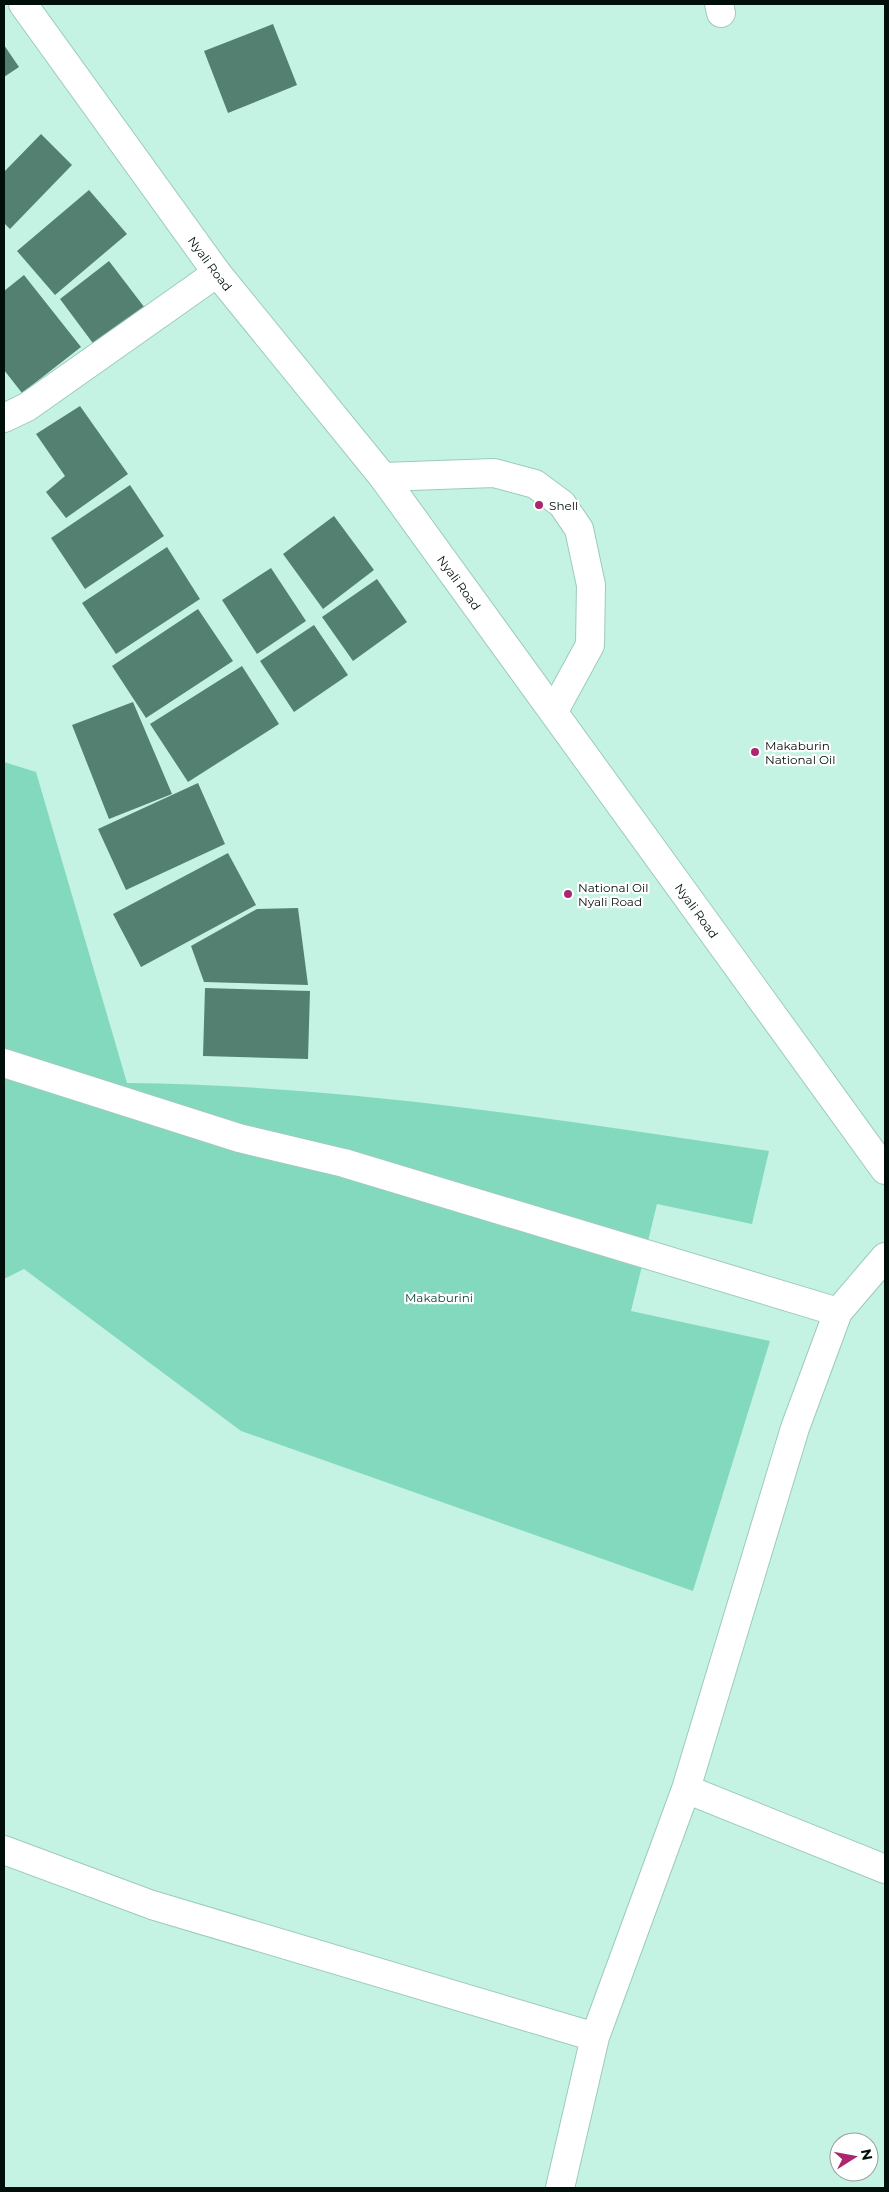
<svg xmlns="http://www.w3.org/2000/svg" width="889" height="2192" viewBox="0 0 889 2192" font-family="Montserrat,sans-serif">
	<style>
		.green { fill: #83d9be }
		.building { fill: #548072 }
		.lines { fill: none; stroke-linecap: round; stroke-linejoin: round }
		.minor-casing { stroke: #9dcbbb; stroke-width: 30 }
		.highway-casing { stroke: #9dcbbb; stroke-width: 30 }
		.minor { stroke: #fff; stroke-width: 28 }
		.highway { stroke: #fff; stroke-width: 28 }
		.poi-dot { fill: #ab266f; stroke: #fff; stroke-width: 2 }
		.labels { text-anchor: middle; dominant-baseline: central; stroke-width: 4.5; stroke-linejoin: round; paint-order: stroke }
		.street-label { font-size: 12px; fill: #010f0b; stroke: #fff }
		.poi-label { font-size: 12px; fill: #010f0b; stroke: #fff; text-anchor: start }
		.park-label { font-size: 12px; fill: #0b4537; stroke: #fff }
	</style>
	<rect width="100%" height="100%" fill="#c4f3e3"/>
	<!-- green -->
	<path class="green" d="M 4,762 L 36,772 L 127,1083 C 343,1085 556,1119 769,1151 L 752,1224 L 657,1204 L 631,1311 L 770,1341 L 693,1591 L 241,1431 L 24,1269 L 4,1279 Z"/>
	<!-- building -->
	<path class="building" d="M 273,24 L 297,85 L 228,113 L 204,51 Z
		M 4,45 L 19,67 L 4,77 Z
		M 41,134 L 72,165 L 10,229 L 4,223 L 4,172 Z
		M 89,190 L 127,234 L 55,295 L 17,251 Z
		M 109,261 L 148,312 L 98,350 L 60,299 Z
		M 24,275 L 81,347 L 22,393 L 4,370 L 4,291 Z
		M 80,406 L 128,474 L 66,518 L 46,492 L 65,476 L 36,434 Z
		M 130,485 L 164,536 L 85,589 L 51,538 Z
		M 334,516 L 374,570 L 323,609 L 283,554 Z
		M 167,547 L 200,599 L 116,654 L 82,603 Z
		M 271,568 L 306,621 L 257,654 L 222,600 Z
		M 377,579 L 407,622 L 353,661 L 322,617 Z
		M 198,609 L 233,661 L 146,718 L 112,666 Z
		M 314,625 L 348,675 L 294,712 L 260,661 Z
		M 242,666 L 279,724 L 188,782 L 150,724 Z
		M 133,702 L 172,794 L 109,819 L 72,725 Z
		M 198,783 L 225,844 L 126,890 L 98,829 Z
		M 228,853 L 256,905 L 141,967 L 113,914 Z
		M 298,908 L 308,985 L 204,982 L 191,946 L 257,909 Z
		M 205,988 L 310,991 L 308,1059 L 203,1056 Z"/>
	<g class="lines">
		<!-- minor casing -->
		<g class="minor-casing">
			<path id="minor" d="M 719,4 L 721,13
				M 4,418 L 27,407 L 217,273
				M 383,477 L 494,473 L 535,484 L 562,504 L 579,529 L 591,585 L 590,645 L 554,711
				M 4,1063 L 239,1138 L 344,1163 L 838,1312
				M 686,1789 L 885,1869
				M 4,1850 L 152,1905 L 595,2037 L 686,1789 L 795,1428 L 838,1312 L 885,1257
				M 560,2188 L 595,2037"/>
		</g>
		<!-- highway casing -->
		<g class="highway-casing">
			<g id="highway">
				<path id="s1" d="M 23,4 L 217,273 L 383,477 L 885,1170"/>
			</g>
		</g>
		<!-- minor -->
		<use href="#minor" class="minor"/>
		<!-- highway -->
		<use href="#highway" class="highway"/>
	</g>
	<!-- markers -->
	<g class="poi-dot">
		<circle cx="539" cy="505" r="5"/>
		<circle cx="755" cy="752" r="5"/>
		<circle cx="568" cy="894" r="5"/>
	</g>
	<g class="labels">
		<!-- street labels -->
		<g class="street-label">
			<text stroke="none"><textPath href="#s1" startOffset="320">Nyali Road</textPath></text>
			<text stroke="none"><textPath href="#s1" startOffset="725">Nyali Road</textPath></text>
			<text stroke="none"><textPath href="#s1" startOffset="1130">Nyali Road</textPath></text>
		</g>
		<!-- poi labels -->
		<g class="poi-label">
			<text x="549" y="505">Shell</text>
			<text x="765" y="745">Makaburin<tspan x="765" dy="14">National Oil</tspan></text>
			<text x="578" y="887">National Oil<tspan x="578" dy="14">Nyali Road</tspan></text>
		</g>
		<!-- park labels -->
		<g class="park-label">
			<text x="439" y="1297">Makaburini</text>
		</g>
	</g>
	<!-- border -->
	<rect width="889" height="2192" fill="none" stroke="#010f0b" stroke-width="10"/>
	<!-- north arrow -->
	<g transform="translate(854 2157) rotate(79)"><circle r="24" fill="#ffffff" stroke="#999f9d"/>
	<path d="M0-4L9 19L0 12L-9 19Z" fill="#ab266f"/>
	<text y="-8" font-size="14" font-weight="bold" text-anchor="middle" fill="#010f0b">N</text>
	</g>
</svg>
